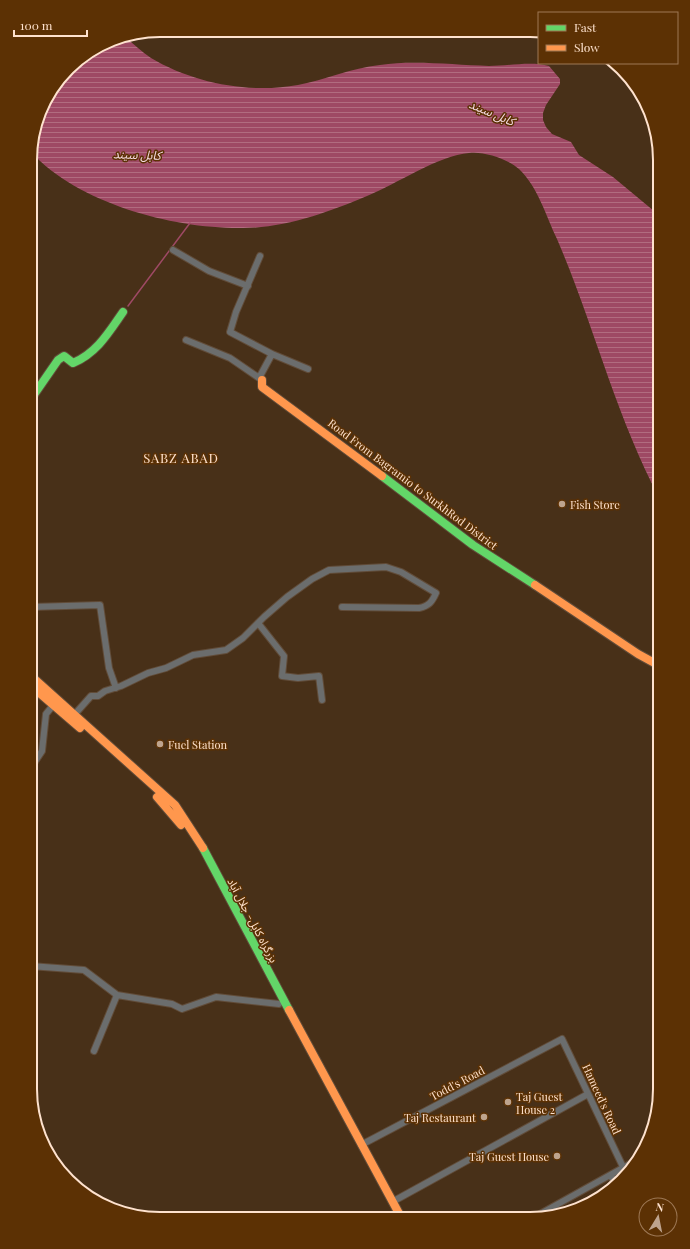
<svg xmlns="http://www.w3.org/2000/svg" width="690" height="1249" viewBox="0 0 690 1249" font-family="'Playfair Display','Noto Sans Arabic',serif">
	<style>
		.water { fill: url(#water-rules) }
		.lines { fill: none; stroke-linecap: round; stroke-linejoin: round }
		.stream { stroke: #9e4964; stroke-width: 1.5 }
		.street-casing { stroke: #614c39; stroke-width: 8 }
		.fast-casing { stroke: #614c39; stroke-width: 10 }
		.slow-casing { stroke: #614c39; stroke-width: 10 }
		.street { stroke: #6b6d6d; stroke-width: 6 }
		.fast { stroke: #63d668; stroke-width: 8 }
		.slow { stroke: #ff974d; stroke-width: 8 }
		.poi-dot { fill: #bea48e; stroke: #5c3104; stroke-width: 1.5 }
		.labels { text-anchor: middle; dominant-baseline: central; stroke-width: 3; stroke-linejoin: round; paint-order: stroke }
		.street-label { font-size: 11px; fill: #fee2ce; stroke: #5c3104 }
		.poi-label { font-size: 11px; fill: #fee2ce; stroke: #5c3104; text-anchor: start }
		.water-label { font-size: 12px; font-style: italic; fill: #f6dbe2; stroke: #5c3104 }
		.quarter-label { font-size: 13px; letter-spacing: 1px; fill: #fee2ce; stroke: #5c3104 }
		.rim { fill: none; stroke: #fee2ce; stroke-width: 2 }
	</style>
	<defs>
		<pattern id="water-rules" width="6" height="5" patternUnits="userSpaceOnUse"><rect width="6" height="5" fill="#9e4964"/><path d="M0 2.5h6" fill="none" stroke="#b16c80"/></pattern>
	</defs>
	<rect width="100%" height="100%" fill="#483018"/>
	<!-- water -->
	<path class="water" d="M 125,37 C 134,44 142,52 151,58 C 193,83 249,94 298,85 C 325,80 351,68 380,65 C 414,60 454,65 489,66 C 509,66 531,61 549,66 L 560,79 L 560,84 L 546,105 L 543,113 L 543,120 L 546,127 L 552,134 L 571,142 L 579,155 L 613,177 L 660,216 L 660,499 C 616,417 594,325 557,239 C 546,216 538,187 519,169 C 508,159 484,151 469,153 C 439,155 397,184 367,196 C 329,212 285,228 243,228 C 174,229 79,204 31,152 C 31,122 53,83 74,63 C 86,51 109,40 125,37 Z"/>
	<g class="lines">
		<!-- stream -->
		<path class="stream" d="M 128,306 L 190,223"/>
		<!-- street casing -->
		<g class="street-casing">
			<path id="street" d="M 173,250 L 209,271 L 248,286
				M 260,256 L 236,312 L 230,332 L 272,354 L 308,369
				M 186,340 L 230,358 L 262,380
				M 259,378 L 272,354
				M 31,607 L 100,605 L 109,668 L 116,688
				M 258,623 L 284,656 L 282,676 L 298,678 L 319,676 L 322,700
				M 75,714 L 91,696 L 98,696 L 105,691 L 121,686 L 148,673 L 166,668 L 193,655 L 226,650 L 243,638 L 264,617 L 287,597 L 312,579 L 329,570 L 386,567 L 401,572 L 436,593 C 432,602 429,606 419,608 L 342,607
				M 30,769 L 42,751 L 46,714 L 55,703
				M 30,966 L 84,970 L 117,995 L 172,1004 L 182,1009 L 216,997 L 279,1004
				M 94,1051 L 117,995
				M 361,1145 L 562,1039 L 624,1169
				M 610,1176 L 618,1183
				M 392,1202 L 588,1094
				M 531,1219 L 637,1160"/>
		</g>
		<!-- fast casing -->
		<g class="fast-casing">
			<path id="fast" d="M 31,399 L 58,360 L 64,356 L 73,363 C 97,353 109,332 123,312
				M 382,476 L 473,545 L 535,585
				M 203,848 L 289,1010"/>
		</g>
		<!-- slow casing -->
		<g class="slow-casing">
			<path id="slow" d="M 262,380 L 262,387 L 382,476
				M 535,585 L 638,654 L 660,666
				M 30,675 L 175,805 L 203,848
				M 30,685 L 80,728
				M 157,797 L 181,825
				M 289,1010 L 402,1219"/>
		</g>
		<!-- street -->
		<use href="#street" class="street"/>
		<!-- fast -->
		<use href="#fast" class="fast"/>
		<!-- slow -->
		<use href="#slow" class="slow"/>
	</g>
	<!-- markers -->
	<g class="poi-dot">
		<circle cx="562" cy="504" r="4"/>
		<circle cx="160" cy="744" r="4"/>
		<circle cx="508" cy="1102" r="4"/>
		<circle cx="484" cy="1117" r="4"/>
		<circle cx="557" cy="1156" r="4"/>
	</g>
	<g class="labels">
		<!-- street labels -->
		<g class="street-label">
			<text transform="translate(413 484) rotate(37)">Road From Bagramio to SurkhRod District</text>
			<text transform="translate(253 920) rotate(62)">بزرگراه کابل- جلال آباد</text>
			<text transform="translate(457 1083) rotate(-28)">Todd's Road</text>
			<text transform="translate(602 1099) rotate(65)">Hameed's Road</text>
		</g>
		<!-- poi labels -->
		<g class="poi-label">
			<text x="570" y="504">Fish Store</text>
			<text x="168" y="744">Fuel Station</text>
			<text x="516" y="1096">Taj Guest<tspan x="516" dy="13">House 2</tspan></text>
			<text x="476" y="1117" text-anchor="end">Taj Restaurant</text>
			<text x="549" y="1156" text-anchor="end">Taj Guest House</text>
		</g>
		<!-- water labels -->
		<g class="water-label">
			<text transform="translate(492 112) rotate(23)">کابل سيند</text>
			<text transform="translate(137 154) rotate(2)">کابل سيند</text>
		</g>
		<!-- quarter labels -->
		<g class="quarter-label">
			<text x="181" y="457">SABZ ABAD</text>
		</g>
	</g>
	<!-- crop -->
	<path d="M0 0H690V1249H0ZM160 37H530A123 123 0 0 1 653 160V1089A123 123 0 0 1 530 1212H160A123 123 0 0 1 37 1089V160A123 123 0 0 1 160 37Z" fill="#5c3104" fill-rule="evenodd"/>
	<path class="rim" d="M160 37H530A123 123 0 0 1 653 160V1089A123 123 0 0 1 530 1212H160A123 123 0 0 1 37 1089V160A123 123 0 0 1 160 37Z"/>
	<!-- legend -->
	<rect x="538" y="12" width="140" height="52" fill="#5c3104" stroke="#9d7855"/>
	<rect x="546" y="25" width="20" height="6" fill="#63d668" stroke="#9d7855"/>
	<text x="574" y="32" font-size="12" fill="#fee2ce">Fast</text>
	<rect x="546" y="45" width="20" height="6" fill="#ff974d" stroke="#9d7855"/>
	<text x="574" y="52" font-size="12" fill="#fee2ce">Slow</text>
	<!-- north arrow -->
	<g transform="translate(658 1217) rotate(10)"><circle r="19" fill="#5c3104" stroke="#9d7855"/>
	<path d="M0-3L7 15L0 10L-7 15Z" fill="#bea48e"/>
	<text y="-6" font-size="11" font-weight="bold" text-anchor="middle" fill="#fee2ce">N</text>
	</g>
	<!-- scale -->
	<path d="M14 30v6h73v-6" fill="none" stroke="#fee2ce" stroke-width="2"/>
	<text x="20" y="30" font-size="12" fill="#fee2ce" stroke="#5c3104" stroke-width="3" paint-order="stroke">100 m</text>
</svg>
